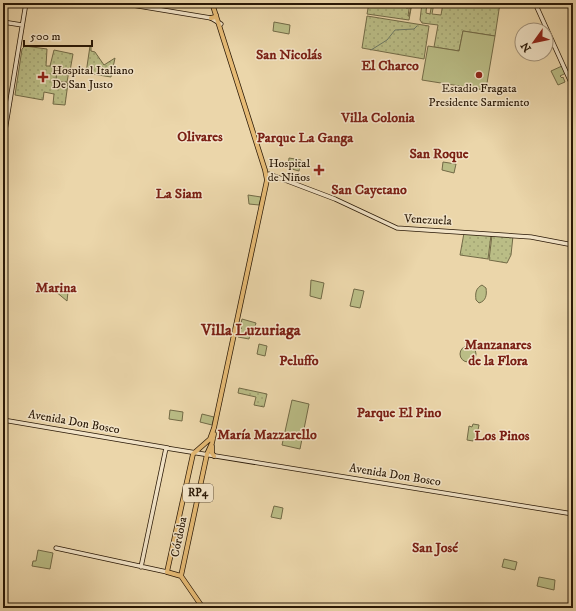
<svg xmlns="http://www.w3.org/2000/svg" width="576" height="611" viewBox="0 0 576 611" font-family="'IM FELL DW Pica',serif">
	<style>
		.grass { fill: url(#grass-dots); stroke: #726a46 }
		.green { fill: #babd86; stroke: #726a46 }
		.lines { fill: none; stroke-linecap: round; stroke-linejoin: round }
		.stream { stroke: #6c7965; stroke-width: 1 }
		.secondary-casing { stroke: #291806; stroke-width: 5 }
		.primary-casing { stroke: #291806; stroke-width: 5.5 }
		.secondary { stroke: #f2e4c8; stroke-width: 3.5 }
		.primary { stroke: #e6bb75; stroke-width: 4 }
		.poi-dot { fill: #8f2418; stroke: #f2e4c8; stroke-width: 1.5 }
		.labels { text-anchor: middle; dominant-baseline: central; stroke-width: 3; stroke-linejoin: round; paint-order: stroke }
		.shield { fill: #f2e4c8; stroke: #655540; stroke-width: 1 }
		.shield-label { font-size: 11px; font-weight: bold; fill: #291806 }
		.poi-label { font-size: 12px; fill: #291806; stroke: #f2e4c8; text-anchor: start }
		.street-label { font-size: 12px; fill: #291806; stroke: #f2e4c8 }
		.quarter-label { font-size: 14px; font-weight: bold; fill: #7a1f14; stroke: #f2e4c8 }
		.district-label { font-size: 16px; font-weight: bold; fill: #7a1f14; stroke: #f2e4c8 }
	</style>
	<defs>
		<pattern id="grass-dots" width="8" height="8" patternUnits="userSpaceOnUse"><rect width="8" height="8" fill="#babd86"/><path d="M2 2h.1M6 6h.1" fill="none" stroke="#a0a272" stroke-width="1.8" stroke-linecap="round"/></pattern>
	</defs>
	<rect width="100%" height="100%" fill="#ebd6aa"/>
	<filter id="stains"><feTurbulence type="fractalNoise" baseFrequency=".005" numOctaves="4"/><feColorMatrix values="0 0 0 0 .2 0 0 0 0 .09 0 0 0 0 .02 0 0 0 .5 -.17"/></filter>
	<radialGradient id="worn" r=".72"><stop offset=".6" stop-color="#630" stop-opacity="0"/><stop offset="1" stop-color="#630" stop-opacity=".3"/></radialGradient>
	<!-- grass -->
	<path class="grass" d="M 369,3 L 376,4 L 376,3 L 393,3 L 393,5 L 394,6 L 395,3 L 400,3 L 400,7 L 401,7 L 402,3 L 403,3 L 403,7 L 405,7 L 407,3 L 406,8 L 408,8 L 409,3 L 410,3 L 408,16 L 409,16 L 412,3 L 409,20 L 367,14 Z
		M 422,3 L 425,4 L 427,3 L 426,13 L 430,14 L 432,3 L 434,3 L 432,14 L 441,15 L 443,3 L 500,3 L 495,36 L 463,31 L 459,51 L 434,47 L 438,25 L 422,23 L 420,20 Z
		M 367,16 L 429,26 L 424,59 L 362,48 Z
		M 25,46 L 47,49 L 46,66 L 50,66 L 54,50 L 73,54 L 70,71 L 57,69 L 56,81 L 68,83 L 65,105 L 53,104 L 54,94 L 44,92 L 43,100 L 15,95 L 22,49 Z
		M 90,46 L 91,47 L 91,51 L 95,52 L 104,65 L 115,58 L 111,77 L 86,73 Z
		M 464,233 L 491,235 L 488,259 L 460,255 Z
		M 492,235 L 513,236 L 511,255 L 507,263 L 489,260 Z
		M 239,388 L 267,394 L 264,407 L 254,405 L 256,397 L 238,393 Z"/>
	<!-- green -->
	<path class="green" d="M 274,22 L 290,25 L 289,34 L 273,31 Z
		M 463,31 L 495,36 L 486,89 L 485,90 L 422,80 L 428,46 L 459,51 Z
		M 547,31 L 554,47 L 546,51 L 546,32 Z
		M 562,66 L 566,73 L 560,76 L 562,78 L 563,77 L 565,82 L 558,85 L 551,71 Z
		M 57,69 L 69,71 L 67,82 L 56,81 Z
		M 289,158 L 301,160 L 299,171 L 288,168 Z
		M 443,162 L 456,164 L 454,173 L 442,170 Z
		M 248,195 L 261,197 L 259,205 L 249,204 Z
		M 311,280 L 324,283 L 321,299 L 310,296 Z
		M 482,285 L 486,288 C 487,295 486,301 479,303 L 476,300 C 475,293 476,288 482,285 Z
		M 56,289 L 68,292 L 67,301 L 55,291 Z
		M 354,289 L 364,291 L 360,308 L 350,306 Z
		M 242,319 L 256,323 L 254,330 L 251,329 L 249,339 L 238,337 L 239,329 L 241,329 L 242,328 L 240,328 Z
		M 259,344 L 267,346 L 265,356 L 257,354 Z
		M460 354a8 8 0 1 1 16 0a8 8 0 1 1-16 0Z
		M 292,400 L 309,404 L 300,449 L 282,445 Z
		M 170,410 L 183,412 L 182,421 L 169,419 Z
		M 202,414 L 214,417 L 212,425 L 200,422 Z
		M 473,424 L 479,425 L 476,440 L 474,439 L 473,441 L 467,440 L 469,426 L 472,427 Z
		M 274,506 L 283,508 L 281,519 L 271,517 Z
		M 38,550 L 53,553 L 50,569 L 32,566 L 33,561 L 36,561 Z
		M 504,559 L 517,562 L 515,570 L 502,567 Z
		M 539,577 L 555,580 L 554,590 L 537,586 Z"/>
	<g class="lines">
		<!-- stream -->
		<path class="stream" d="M 371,50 L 387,40 L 395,30 L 414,29 L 417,26"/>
		<!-- secondary casing -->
		<g class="secondary-casing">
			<path id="secondary" d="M 120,3 L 211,18 L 221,24
				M 535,3 L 573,87
				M 3,22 L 22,25
				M 3,143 L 26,3
				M 269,174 L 335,199 L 397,228 L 531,237 L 573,245
				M 3,420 L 168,448
				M 166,448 L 573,514
				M 56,548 L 167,572
				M 141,567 L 166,448"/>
		</g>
		<!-- primary casing -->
		<g class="primary-casing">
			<path id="primary" d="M 211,18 L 215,17 L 216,15
				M 212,446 L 212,453 L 214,456
				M 181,576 L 167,572 L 193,454 L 210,439 L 214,428 L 267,180 L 265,170 L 212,3
				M 181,576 L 207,454 L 212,443 L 214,434
				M 181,576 L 203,608"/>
		</g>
		<!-- secondary -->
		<use href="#secondary" class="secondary"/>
		<!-- primary -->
		<use href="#primary" class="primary"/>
	</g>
	<!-- markers -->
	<g class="poi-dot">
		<circle cx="479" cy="75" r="4"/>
		<path d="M41 71h4v4h4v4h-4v4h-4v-4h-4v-4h4z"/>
		<path d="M317 164h4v4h4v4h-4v4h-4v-4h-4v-4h4z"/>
	</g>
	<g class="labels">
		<!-- shield labels -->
		<rect class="shield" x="183" y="484" width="30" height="18" rx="3"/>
		<g class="shield-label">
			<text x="198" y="493">RP4</text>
		</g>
		<!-- poi labels -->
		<g class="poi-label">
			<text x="52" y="70">Hospital Italiano<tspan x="52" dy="14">De San Justo</tspan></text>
			<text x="479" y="88" text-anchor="middle">Estadio Fragata<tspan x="479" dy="14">Presidente Sarmiento</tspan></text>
			<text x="310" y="163" text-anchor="end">Hospital<tspan x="310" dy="14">de Niños</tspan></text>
		</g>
		<!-- street labels -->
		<g class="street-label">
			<text transform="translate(428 220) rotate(3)">Venezuela</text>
			<text transform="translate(74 422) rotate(10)">Avenida Don Bosco</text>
			<text transform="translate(395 475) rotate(9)">Avenida Don Bosco</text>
			<text transform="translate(179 537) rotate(-78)">Córdoba</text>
		</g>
		<!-- quarter labels -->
		<g class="quarter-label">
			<text x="289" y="55">San Nicolás</text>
			<text x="390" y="66">El Charco</text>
			<text x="378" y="118">Villa Colonia</text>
			<text x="200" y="137">Olivares</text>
			<text x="305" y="138">Parque La Ganga</text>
			<text x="439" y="154">San Roque</text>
			<text x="369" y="190">San Cayetano</text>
			<text x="179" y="194">La Siam</text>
			<text x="56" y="288">Marina</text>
			<text x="498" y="345">Manzanares<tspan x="498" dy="16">de la Flora</tspan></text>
			<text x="299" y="361">Peluffo</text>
			<text x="399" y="413">Parque El Pino</text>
			<text x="267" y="435">María Mazzarello</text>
			<text x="502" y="436">Los Pinos</text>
			<text x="435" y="548">San José</text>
		</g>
		<!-- district labels -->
		<g class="district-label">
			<text x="251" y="330">Villa Luzuriaga</text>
		</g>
	</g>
	<!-- margin -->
	<rect width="576" height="611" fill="none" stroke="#ebd6aa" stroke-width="16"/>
	<rect x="4" y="4" width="568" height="603" fill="none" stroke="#291806" stroke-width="2"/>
	<rect x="8" y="8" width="560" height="595" fill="none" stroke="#291806"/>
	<!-- north arrow -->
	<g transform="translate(534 42) rotate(237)"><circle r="19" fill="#f2e4c8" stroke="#a2927a"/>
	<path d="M0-3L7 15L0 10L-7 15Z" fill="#8f2418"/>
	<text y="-6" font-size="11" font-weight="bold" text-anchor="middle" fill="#291806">N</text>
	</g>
	<!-- scale -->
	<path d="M24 40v6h68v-6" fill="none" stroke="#291806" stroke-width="2"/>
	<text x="30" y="40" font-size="12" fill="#291806" stroke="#f2e4c8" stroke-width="3" paint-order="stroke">500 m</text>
	<rect width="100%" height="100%" filter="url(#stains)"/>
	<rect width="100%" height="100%" fill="url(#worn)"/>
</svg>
